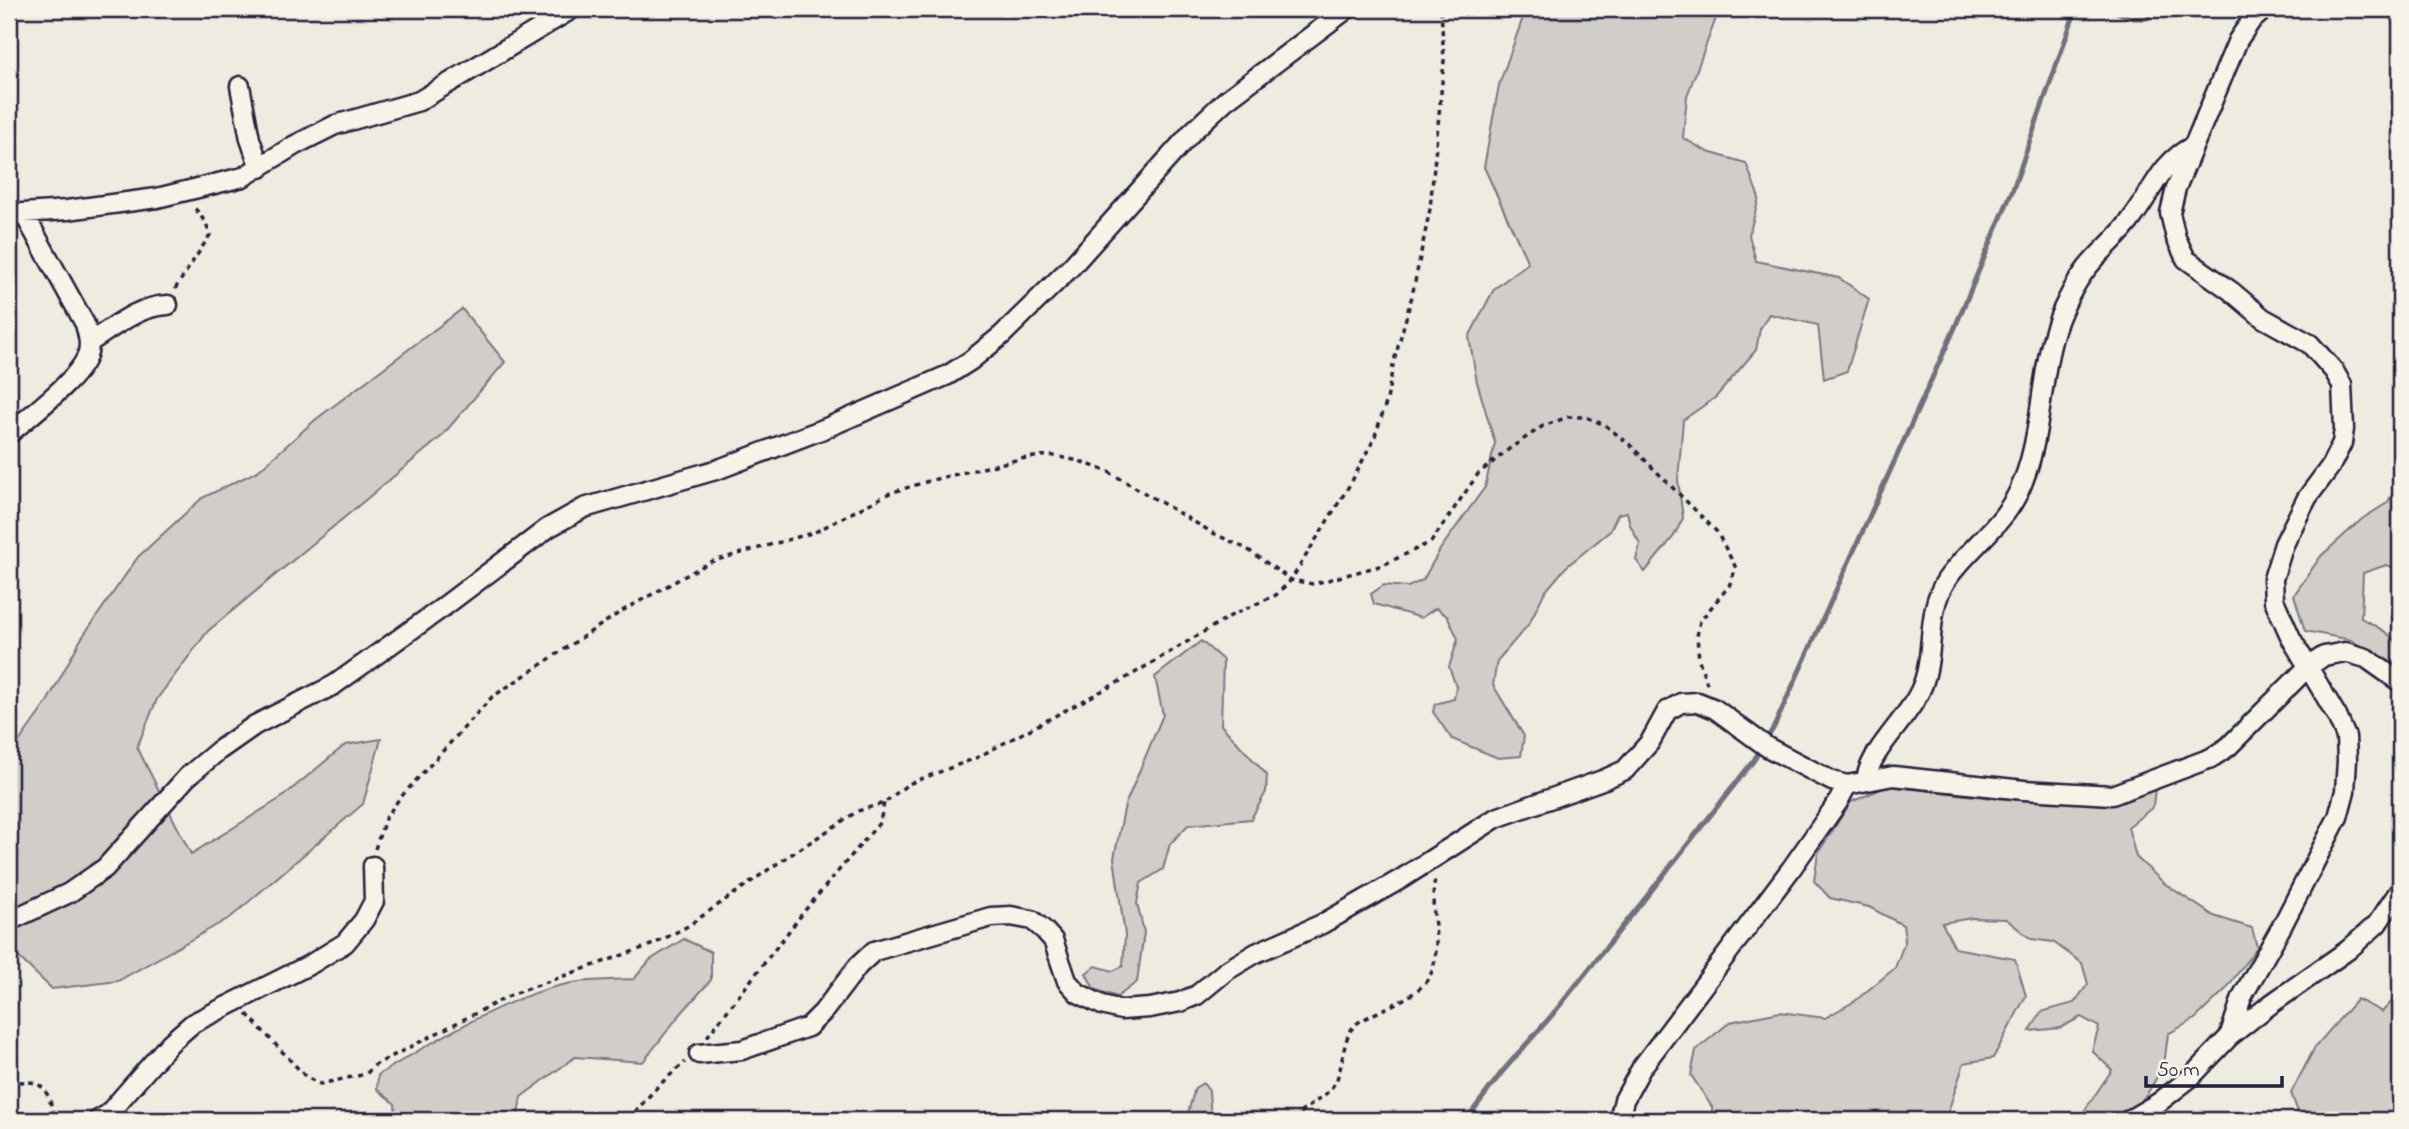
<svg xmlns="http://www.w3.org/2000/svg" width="2409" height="1129" viewBox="0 0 2409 1129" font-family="'Indie Flower',sans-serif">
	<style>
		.green { fill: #d1cdc9; stroke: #7a7882; stroke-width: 2 }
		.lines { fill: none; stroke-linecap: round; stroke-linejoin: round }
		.stream { stroke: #716f7b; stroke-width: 5 }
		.minor-casing { stroke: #22223b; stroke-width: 23 }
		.path { stroke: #22223b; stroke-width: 3.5; stroke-dasharray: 5 5; stroke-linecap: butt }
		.minor { stroke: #f7f3e8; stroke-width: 18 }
	</style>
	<rect width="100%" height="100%" fill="#eeebe1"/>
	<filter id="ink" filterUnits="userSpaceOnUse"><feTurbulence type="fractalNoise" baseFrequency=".0143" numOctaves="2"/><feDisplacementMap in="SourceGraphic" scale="14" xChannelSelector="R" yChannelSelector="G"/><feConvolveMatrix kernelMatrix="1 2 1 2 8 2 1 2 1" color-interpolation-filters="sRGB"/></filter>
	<g filter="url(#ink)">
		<!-- green -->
		<path class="green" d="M 1526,9 L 1716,9 L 1716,18 L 1687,96 L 1683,138 L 1708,152 L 1746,163 L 1759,198 L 1749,235 L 1756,261 L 1839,278 L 1869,299 L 1847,371 L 1824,379 L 1818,325 L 1769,314 L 1760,329 L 1756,350 L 1716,397 L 1683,420 L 1678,480 L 1683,518 L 1674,536 L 1645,572 L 1636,560 L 1640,544 L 1630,525 L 1627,512 L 1618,514 L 1610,531 L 1566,567 L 1544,593 L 1529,624 L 1497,661 L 1493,685 L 1524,736 L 1521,756 L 1498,758 L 1452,739 L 1433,712 L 1435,704 L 1454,699 L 1456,686 L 1449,667 L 1458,639 L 1448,617 L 1436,608 L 1421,618 L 1374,604 L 1371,594 L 1384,585 L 1408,587 L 1423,580 L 1441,548 L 1485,487 L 1495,443 L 1477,382 L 1469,337 L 1494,289 L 1528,263 L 1484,167 L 1499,85 Z
			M 462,309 L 505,362 L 441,437 L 208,631 L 157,699 L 137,747 L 191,854 L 281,798 L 345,745 L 381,739 L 363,804 L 231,917 L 118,981 L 52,989 L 9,948 L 9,756 L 47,702 L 81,639 L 138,557 L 202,498 L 258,471 L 315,420 Z
			M 2400,482 L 2400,569 L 2386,565 L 2363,573 L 2361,618 C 2384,631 2400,635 2400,664 L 2391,667 L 2351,640 L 2305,631 L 2294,595 L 2321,556 L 2362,519 L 2387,503 Z
			M 1201,641 L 1223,660 L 1221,725 L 1267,775 L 1266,792 L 1251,819 L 1188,825 L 1170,844 L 1163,869 L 1141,883 L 1137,903 L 1144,932 L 1137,982 L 1117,997 L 1094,989 L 1086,973 L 1096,966 L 1113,971 L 1123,966 L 1125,935 L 1114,858 L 1125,805 L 1163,715 L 1155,677 Z
			M 1888,786 L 1992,798 L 2062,802 L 2116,803 L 2155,788 L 2153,807 L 2128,827 L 2136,857 L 2165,884 L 2214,916 L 2252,928 L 2257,947 L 2226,989 L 2195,1019 L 2168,1034 L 2164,1065 L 2146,1096 L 2126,1116 L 2118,1120 L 2078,1120 L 2112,1070 L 2092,1051 L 2099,1027 L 2081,1017 L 2060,1028 L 2030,1031 L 2041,1012 L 2074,1003 L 2088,984 L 2082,963 L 2053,942 L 2031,939 L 2006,919 L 1972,918 L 1942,923 L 1955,948 L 2015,959 L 2026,996 L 1993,1058 L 1964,1063 L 1947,1115 L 1954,1120 L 1712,1120 L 1712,1107 L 1691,1075 L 1696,1050 L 1730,1022 L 1780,1012 L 1825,1018 L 1855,1001 L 1895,968 L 1905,941 L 1903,925 L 1869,907 L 1830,898 L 1814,881 L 1818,853 L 1851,802 Z
			M 684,939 L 711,952 L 711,980 L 678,1017 L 643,1062 L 575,1057 L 521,1097 L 517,1120 L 396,1120 L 395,1104 L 377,1089 L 378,1075 C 430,1043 519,989 579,982 C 597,980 616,980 634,979 L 650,960 Z
			M 2400,993 L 2400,1120 L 2301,1120 L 2291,1093 L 2315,1047 L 2357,999 L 2382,1012 Z
			M 1203,1083 L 1209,1091 L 1211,1120 L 1186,1120 L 1195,1088 Z"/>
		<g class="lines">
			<!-- stream -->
			<path class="stream" d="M 2108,9 L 2133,18 L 2147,18 L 2155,9
				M 1466,1120 L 1502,1072 L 1553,1014 L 1647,896 L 1754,760 L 1774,727 L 1953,332 L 2013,189 L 2076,9"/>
			<!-- minor casing -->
			<g class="minor-casing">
				<path id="minor" d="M 240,86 L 250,139 L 260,168
					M 9,214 L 67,210 L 157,198 L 243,177 L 295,145 L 335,125 L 419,101 L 572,9
					M 90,342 C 114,327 138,306 168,305
					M 9,434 C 29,416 78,380 87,356 C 91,344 88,336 85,324 L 24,214
					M 1866,780 C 1870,750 1907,720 1920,691 C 1937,656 1924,612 1947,579 C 1968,549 2002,526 2018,493 C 2046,435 2037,366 2063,309 C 2069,296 2076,283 2084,272 C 2098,252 2119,238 2133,217 C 2154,189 2160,163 2193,146
					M 9,921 L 69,893 L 105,868 L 187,777 L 218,751 L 255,725 L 334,685 L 442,608 L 548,528 L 584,508 L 719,469 L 826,428 L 948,375 L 970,361 L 1002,335 L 1071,267 L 1192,132 L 1226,100 L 1347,9
					M 2229,1037 L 2242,997 L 2282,926 L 2338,817 L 2345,791 L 2347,760 L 2346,737 L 2337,716 L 2291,638 L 2274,600 L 2273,579 L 2284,544 L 2307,498 L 2330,467 L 2342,443 L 2344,429 L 2342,385 L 2334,371 L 2310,344 L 2263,318 L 2231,291 L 2186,259 L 2176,238 L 2170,213 L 2176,188 L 2238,40 L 2251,21 L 2265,9
					M 699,1054 L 742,1050 L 808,1027 L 823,1012 L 858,966 L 874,951 L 991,917 L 1011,916 L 1032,920 L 1044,930 L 1053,940 L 1067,981 L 1078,993 L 1102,1005 L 1121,1010 L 1150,1008 L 1180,1002 L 1197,995 L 1226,971 L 1256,953 L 1322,924 L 1401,879 L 1496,818 L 1605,779 L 1625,770 L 1650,742 L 1667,711 L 1681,703 L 1698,702 L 1715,709 L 1767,747 L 1832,781 L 1847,785 L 1893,776 L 2024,790 L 2112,795 L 2211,758 L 2228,747 L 2308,667 L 2324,656 L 2345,652 L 2366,658 L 2400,682
					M 98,1120 L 108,1114 L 170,1043 L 193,1023 L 311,964 L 345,943 L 364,920 L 374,901 L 373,866
					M 1619,1120 L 1624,1100 L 1642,1067 L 1791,869 L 1838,802 L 1847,785
					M 2129,1120 L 2158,1103 L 2190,1078 L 2229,1037 L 2271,1004 L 2348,950 L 2377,924 L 2400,890"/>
			</g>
			<!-- path -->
			<path class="path" d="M 175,289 L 210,235 L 206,223 L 194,207
				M 375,849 L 385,819 L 399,799 L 492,697 L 622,611 L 710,562 L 815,532 L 890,493 L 932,480 L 1020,459 L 1049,455 L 1079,461 L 1109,472 L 1213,533 L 1247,549 L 1291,580 L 1313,584 L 1383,565 L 1431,542 L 1478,474 L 1509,449 L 1543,426 L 1568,417 L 1586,417 L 1605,425 L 1629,444 L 1717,532 L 1736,568 L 1729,586 L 1700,621 L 1697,636 L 1699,660 L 1708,687
				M 247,1014 L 306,1077 L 320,1084 L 366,1074 L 375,1065 L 513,994 L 654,944 L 688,926 L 775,865 L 858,811 L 884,803 L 908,784 L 976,758 L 1128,677 L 1232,615 L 1276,595 L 1291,580 L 1352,481 L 1374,439 L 1387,400 L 1393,365 L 1412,296 L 1430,209 L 1444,61 L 1441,9
				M 707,1037 L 806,909 L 880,822 L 884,803
				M 9,1083 C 46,1078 46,1088 56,1120
				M 628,1120 L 658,1086 L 685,1062
				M 1293,1120 C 1306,1105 1331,1097 1338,1076 C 1344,1060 1343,1031 1359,1022 C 1381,1008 1423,997 1432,971 C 1443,939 1427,908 1436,876"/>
			<!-- minor -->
			<use href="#minor" class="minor"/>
		</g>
	</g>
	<!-- margin -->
	<rect width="2409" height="1129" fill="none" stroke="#f7f3e8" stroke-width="35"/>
	<rect x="18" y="18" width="2374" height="1094" fill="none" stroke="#22223b" stroke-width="2.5" filter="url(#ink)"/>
	<!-- scale -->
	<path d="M2146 1076v10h136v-10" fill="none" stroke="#22223b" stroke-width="3.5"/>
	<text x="2157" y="1076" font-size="21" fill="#22223b" stroke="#f7f3e8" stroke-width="5" paint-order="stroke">50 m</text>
</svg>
